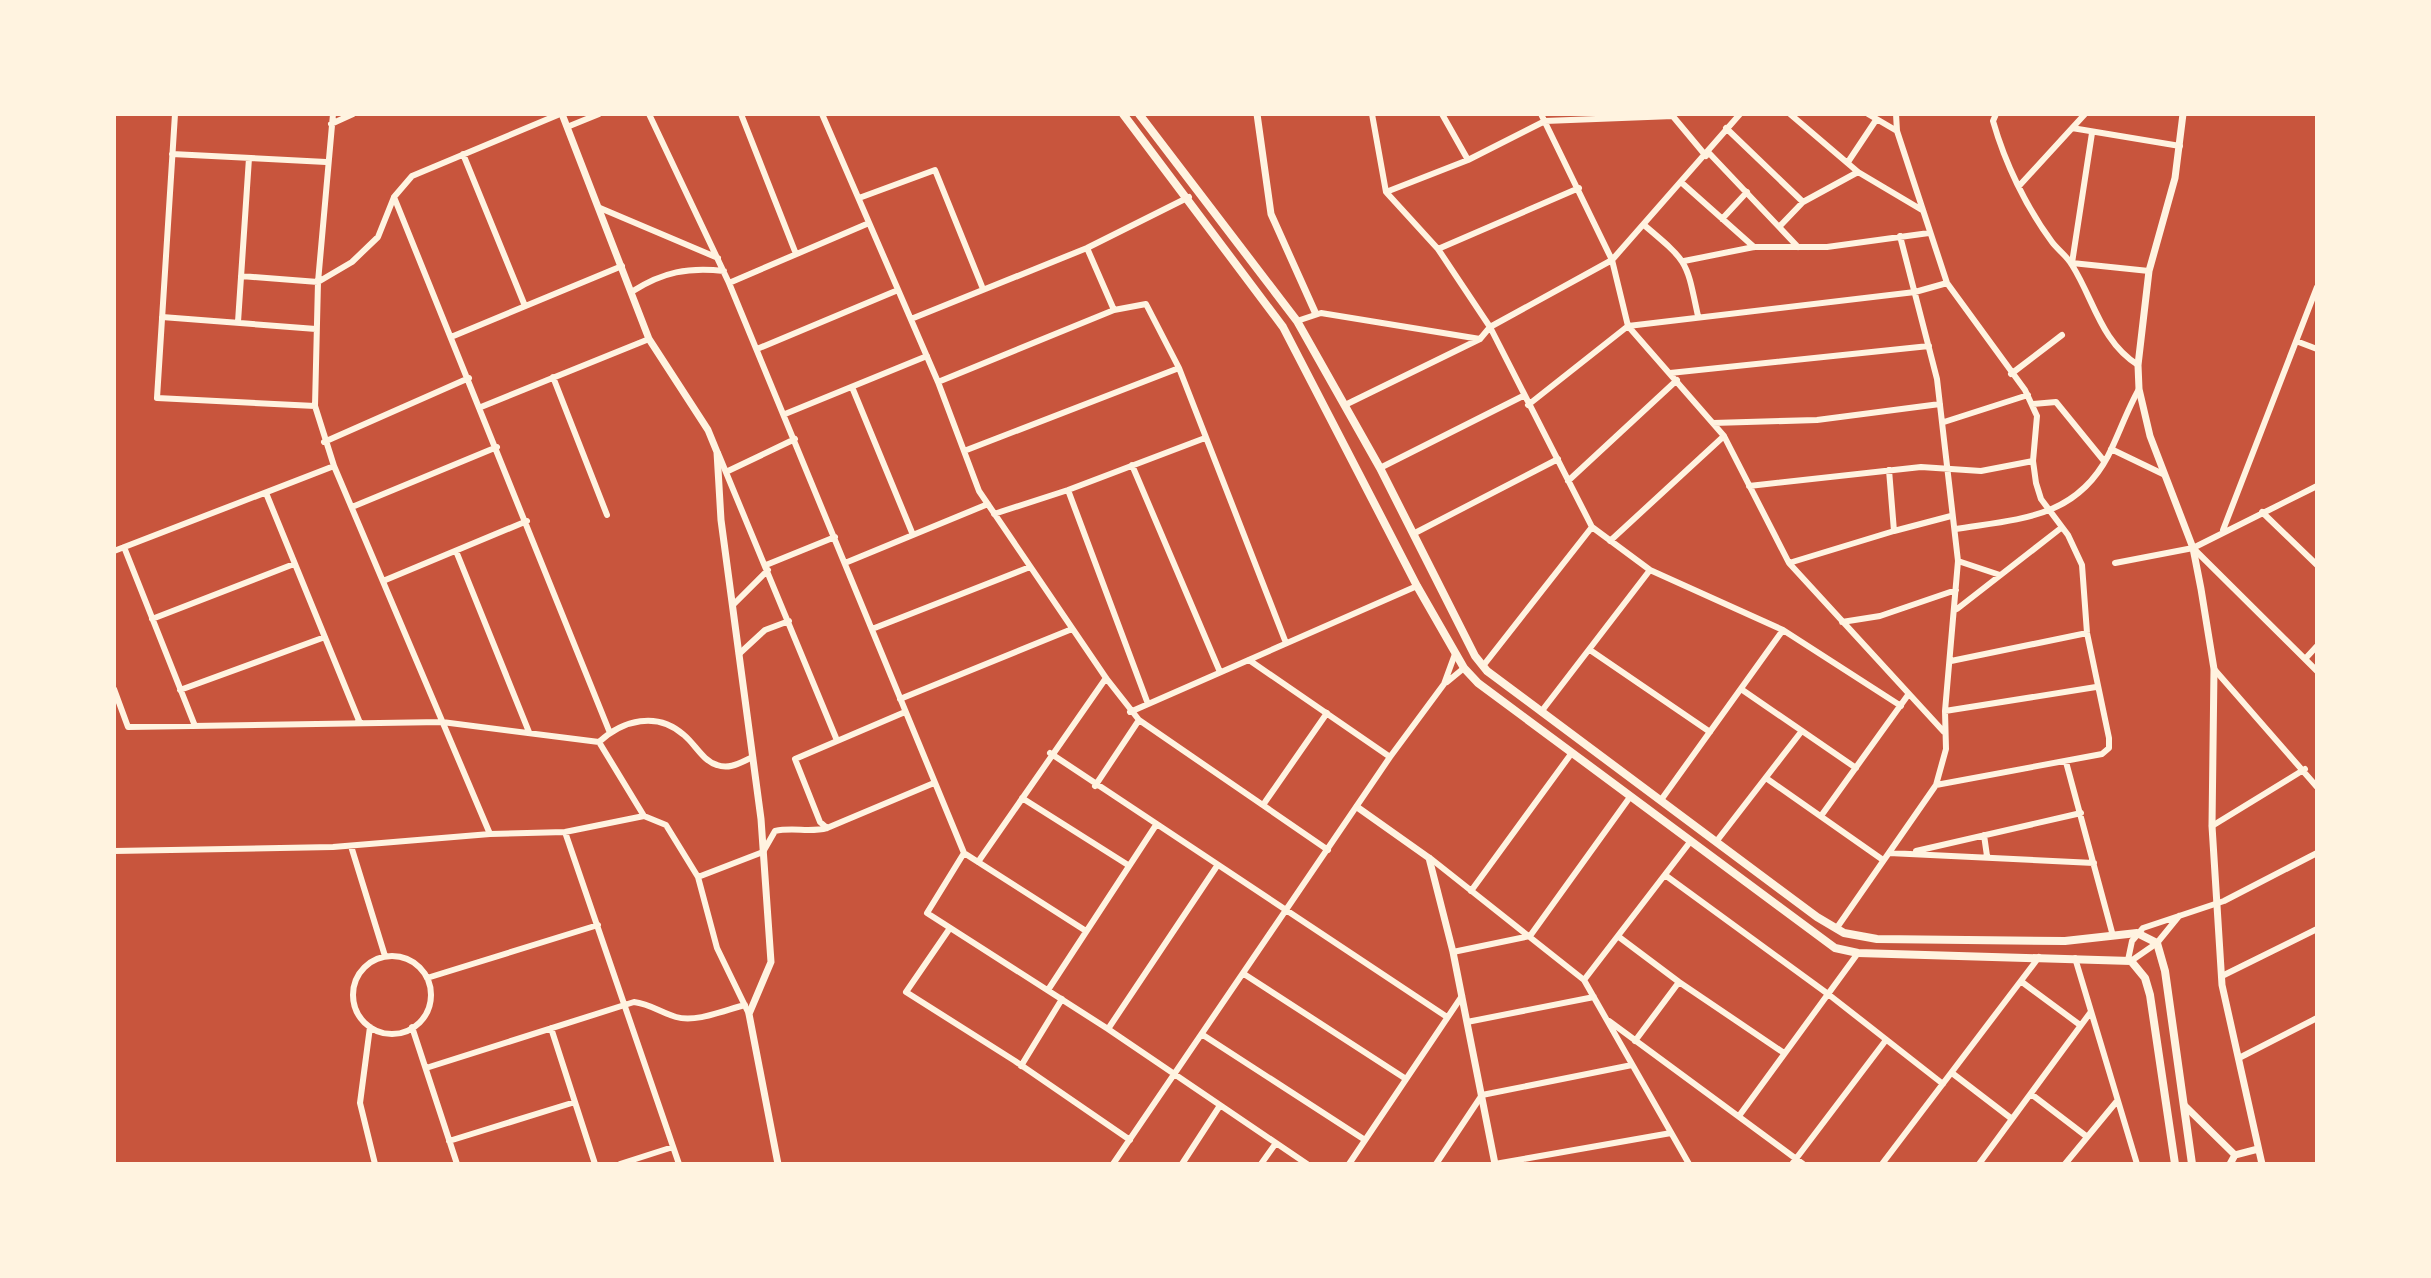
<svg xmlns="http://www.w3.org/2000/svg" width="2431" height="1278" viewBox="0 0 2431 1278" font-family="'Work Sans',sans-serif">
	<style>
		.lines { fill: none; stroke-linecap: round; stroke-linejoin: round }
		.minor { stroke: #fff3e0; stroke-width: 6 }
		.tertiary { stroke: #fff3e0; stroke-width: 7 }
		.secondary { stroke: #fff3e0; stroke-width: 8 }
	</style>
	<rect width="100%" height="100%" fill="#c8553d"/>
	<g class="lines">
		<!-- minor -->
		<path class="minor" d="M 175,114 L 157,398 L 315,406
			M 333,114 L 318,282 L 315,406 L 334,466 L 490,834
			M 649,114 L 729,283 L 964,853
			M 741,114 L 796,254
			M 822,114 L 938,382 L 979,491 L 1106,678 L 1139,720 L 1328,850
			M 1372,114 L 1386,192 L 1438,249 L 1490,327 L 1592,527 L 1650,570 L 1783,630 L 1901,706
			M 1442,114 L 1468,160
			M 1541,114 L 1612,260 L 1628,326 L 1724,436 L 1789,563 L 1944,732
			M 1671,114 L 1706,156
			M 1790,114 L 1858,172 L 1922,210
			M 1868,114 L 1897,131
			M 1896,114 L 1897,131 L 1947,283 L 2025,390 L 2037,416 L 2033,461 L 2036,483 L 2041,499 L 2068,535 L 2082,565 L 2087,633 L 2109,738 L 2109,748 L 2102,754 L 1936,785
			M 1996,114 L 1993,121 C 2005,163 2026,207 2052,242 C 2058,250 2067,256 2072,265 C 2094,300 2101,342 2138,365
			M 331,124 L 353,114
			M 567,127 L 599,114
			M 1726,128 L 1803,202
			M 2072,128 L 2180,146
			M 2092,133 L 2072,263 L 2149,271
			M 1709,153 L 1798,247
			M 172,154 L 326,162
			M 463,154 L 525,306
			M 1848,162 L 1876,120
			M 1682,183 L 1754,247
			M 2019,186 L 2085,114
			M 1386,192 L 1468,160 L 1545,121 L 1673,116
			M 394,197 L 610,733
			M 859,198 L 935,170 L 983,289
			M 600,208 L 718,258
			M 1722,219 L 1747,192
			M 1644,225 C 1689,263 1686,260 1698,316
			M 1780,226 L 1803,202 L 1858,172
			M 1087,248 L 1114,310
			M 1438,249 L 1579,188
			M 1684,261 L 1754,247 L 1827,247 L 1929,233
			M 241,276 L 318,282 L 352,262 L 378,237 L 394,197 L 412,176 L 560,114
			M 729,283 L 869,223
			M 633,291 C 663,272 688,267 724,271
			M 162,317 L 316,329
			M 911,319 L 1087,248 L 1189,197
			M 1297,321 L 1321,313 L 1480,339
			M 238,322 L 249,158
			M 451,337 L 622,266
			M 2296,341 L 2317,349
			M 757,349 L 898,290
			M 1670,373 L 1929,346
			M 2011,374 L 2062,335
			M 553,377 L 607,515
			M 938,382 L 1114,310 L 1146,304 L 1179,368 L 1286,643
			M 852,387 L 913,535
			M 2033,404 L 2056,402 L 2104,461
			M 1345,405 L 1480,339 L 1490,327 L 1612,260 L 1740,114
			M 1528,405 L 1628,326 L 1915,292 L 1947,283
			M 481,407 L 649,339
			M 785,414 L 927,356
			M 1944,422 L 2028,395
			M 1713,423 L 1817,420 L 1940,404
			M 324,442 L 469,378
			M 2111,449 L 2165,475
			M 964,451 L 1179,368
			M 718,453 L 836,738
			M 1132,465 L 1220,672
			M 1380,468 L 1523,396
			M 728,471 L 795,439
			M 1568,481 L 1677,380
			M 1749,486 L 1921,467 L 1981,471 L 2033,461
			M 1068,490 L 1148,704
			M 266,493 L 360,723
			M 352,507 L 497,447
			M 2262,512 L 2317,565
			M 994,514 L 1068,490 L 1205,438
			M 1955,529 C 2018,519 2075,519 2108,456 C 2119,434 2127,410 2139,389
			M 2223,530 L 2317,287
			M 1894,531 L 1951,516
			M 1413,534 L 1558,459
			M 1610,541 L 1724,436
			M 124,547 L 195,726
			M 2193,548 L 2317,671
			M 114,551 L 334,466
			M 456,551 L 529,732
			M 1958,561 L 2000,575
			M 845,563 L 988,504
			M 1789,563 L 1894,531 L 1889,470
			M 2115,563 L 2193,548 L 2317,486
			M 766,565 L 835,537
			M 383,581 L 527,521
			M 733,605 L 768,570
			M 1957,609 L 2061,528
			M 152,619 L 294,564
			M 1842,622 L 1880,616 L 1956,590
			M 872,629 L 1030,567
			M 1590,650 L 1710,732
			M 739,654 L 765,630 L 789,621
			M 2305,659 L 2317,646
			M 1249,660 L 1390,757
			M 1951,661 L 2087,633
			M 1483,666 L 1592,527
			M 2214,669 L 2317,787
			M 1447,682 L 1464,668
			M 114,689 L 128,727 L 442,722 L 599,742 L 644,816
			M 1741,689 L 1856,768
			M 180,690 L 325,637
			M 900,699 L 1072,629
			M 1945,711 L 2096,687
			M 1130,712 L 1417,586
			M 1541,712 L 1650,570
			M 599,742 C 623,720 657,711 684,735 C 695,744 703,761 717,765 C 730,770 741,762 753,757
			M 1050,753 L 1447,1017
			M 2066,762 L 2113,936
			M 1766,778 L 1883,860
			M 1095,786 L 1139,720
			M 1022,798 L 1128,865
			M 1661,800 L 1783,630
			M 1263,805 L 1327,713
			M 1821,816 L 1908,695
			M 2212,826 L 2305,769
			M 827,828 L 820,822 L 795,759 L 905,712
			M 565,832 L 679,1164
			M 1984,835 L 1987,856
			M 1716,842 L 1801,732
			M 351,846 L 385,956
			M 114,851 L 333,847 L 490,834 L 565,832 L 644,816 L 666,825 L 698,877 L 717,948 L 749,1014
			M 1916,851 L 2081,813
			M 964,853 L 927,913 L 1108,1029 L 1307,1164
			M 964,853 L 1086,931
			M 1889,853 L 2094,863
			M 1430,858 L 1584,980 L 1689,1164
			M 978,862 L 1106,678
			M 1665,875 L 1828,994 L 1943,1084
			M 698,877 L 763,852 L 775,831 C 794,827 810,833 827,828 L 934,783
			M 1471,891 L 1571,754
			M 950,928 L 906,992 L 1015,1061 L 1130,1140
			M 1836,929 L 1936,785 L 1946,749 L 1945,711 L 1958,561 L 1937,379 L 1900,236
			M 1619,937 L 1679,982 L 1784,1053
			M 1453,952 L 1530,936 L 1630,797
			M353 995a39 39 0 1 1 78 0a39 39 0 1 1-78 0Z
			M 2075,958 L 2137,1164
			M 2128,960 L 2132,941 L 2143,928 L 2224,901 L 2317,853
			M 2131,961 L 2157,943 L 2179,916
			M 1244,974 L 1406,1079
			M 2222,976 L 2317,929
			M 427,978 L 598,925
			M 1584,980 L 1690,842
			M 2022,982 L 2080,1025
			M 1048,990 L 1156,825
			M 1609,1021 L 1803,1164
			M 1467,1022 L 1594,997
			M 370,1027 L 360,1103 L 375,1164
			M 412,1027 L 457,1164
			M 551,1028 L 595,1164
			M 1108,1029 L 1217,866
			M 1203,1035 L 1365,1140
			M 1635,1041 L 1679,982
			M 2239,1058 L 2317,1018
			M 1021,1066 L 1062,999
			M 426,1068 L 634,1002 C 650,1004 660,1012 676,1017 C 696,1023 725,1010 745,1005
			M 1952,1073 L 2012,1119
			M 2031,1094 L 2086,1136
			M 1739,1116 L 1858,953
			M 449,1141 L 575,1102
			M 620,1164 L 673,1147
			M 1113,1164 L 1390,757 L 1444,684 L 1455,654
			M 1182,1164 L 1219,1107
			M 1261,1164 L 1276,1143
			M 1349,1164 L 1462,996
			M 1436,1164 L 1482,1095 L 1632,1065
			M 1495,1164 L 1671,1133
			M 1792,1164 L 1886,1040
			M 1882,1164 L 2039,957
			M 1979,1164 L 2090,1013
			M 2065,1164 L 2117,1101"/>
		<!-- tertiary -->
		<path class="tertiary" d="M 562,114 L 649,339 L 708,430 L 717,452 L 721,520 L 761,819 L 771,962 L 749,1014 L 778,1164
			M 1257,114 L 1271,214 L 1315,312
			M 2183,114 L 2175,178 L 2149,271 L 2138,365 L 2139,389 L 2150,436 L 2193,548 L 2201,589 L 2214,669 L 2212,826 L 2222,985 L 2262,1164
			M 1357,807 L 1429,858 L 1453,952 L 1495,1164
			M 2184,1105 L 2235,1155
			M 2230,1164 L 2235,1155 L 2258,1149"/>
		<!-- secondary -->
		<path class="secondary" d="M 1123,114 L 1283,327 L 1417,586 L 1464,668 L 1478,683 L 1835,948 L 1858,953 L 2131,961 L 2145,978 L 2150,995 L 2175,1164
			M 1139,114 L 1297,321 L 1380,468 L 1475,656 L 1487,671 L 1817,917 L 1844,933 L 1877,939 L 2065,941 L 2137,933 L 2157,943 L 2165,971 L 2192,1164"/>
	</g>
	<!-- border -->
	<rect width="2431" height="1278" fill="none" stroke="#fff3e0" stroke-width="232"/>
</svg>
